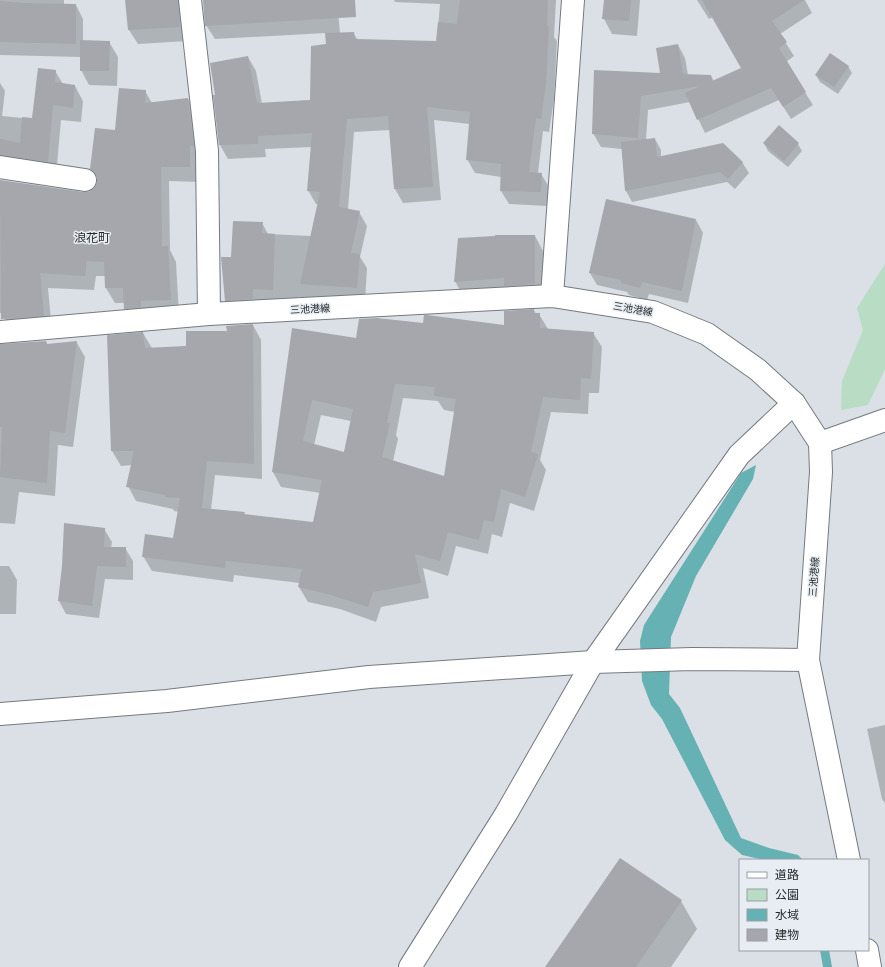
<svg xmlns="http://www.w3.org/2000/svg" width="885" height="967" viewBox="0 0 885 967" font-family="Mulish,'Noto Sans JP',sans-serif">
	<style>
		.green { fill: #b8dcc4 }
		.water { fill: #65b1b3 }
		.shadow { fill: #0003; fill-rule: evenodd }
		.building { fill: #a6a6ad; fill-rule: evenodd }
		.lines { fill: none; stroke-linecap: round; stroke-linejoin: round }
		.minor-casing { stroke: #757a7f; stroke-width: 24 }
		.tertiary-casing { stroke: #757a7f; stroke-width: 24 }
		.secondary-casing { stroke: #757a7f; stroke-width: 24 }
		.minor { stroke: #fff; stroke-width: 22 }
		.tertiary { stroke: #fff; stroke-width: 22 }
		.secondary { stroke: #fff; stroke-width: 22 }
		.labels { text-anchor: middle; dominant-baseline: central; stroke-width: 3; stroke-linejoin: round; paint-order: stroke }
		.street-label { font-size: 10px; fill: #26282a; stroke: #e7edf3 }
		.quarter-label { font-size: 12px; fill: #26282a; stroke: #e7edf3 }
	</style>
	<rect width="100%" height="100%" fill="#dae0e6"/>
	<!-- green -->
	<path class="green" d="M 885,264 L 885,369 L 868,405 L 841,410 L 842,381 L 863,330 L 857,308 Z"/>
	<!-- water -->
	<path class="water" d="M 756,465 L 753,479 L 696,576 L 671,637 L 669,694 L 680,708 L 741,838 L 769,848 L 798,855 L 803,860 L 764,860 L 742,855 L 725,840 L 662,719 L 651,705 L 642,681 L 640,641 L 644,625 L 741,473 Z
		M 820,950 L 829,950 L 832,967 L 823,967 Z"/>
	<!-- shadow -->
	<path class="shadow" d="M 0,0 L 64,0 L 64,5 L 76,5 L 83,19 L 83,41 L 109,42 L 118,57 L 117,86 L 89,85 L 81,70 L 81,57 L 0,55 Z
		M 126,0 L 179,0 L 188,41 L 138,44 L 129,30 Z
		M 219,0 L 337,0 L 340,33 L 353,33 L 358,40 L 437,42 L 440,4 L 395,2 L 394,0 L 556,0 L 554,37 L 557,41 L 554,99 L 549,132 L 543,131 L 538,173 L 541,174 L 549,187 L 548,206 L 509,204 L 501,191 L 501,177 L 475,173 L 467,159 L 470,124 L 434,120 L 441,200 L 403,203 L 395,189 L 390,130 L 354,132 L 348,209 L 359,212 L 367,226 L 360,257 L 367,268 L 365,301 L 298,297 L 298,304 L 233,314 L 226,300 L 232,258 L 262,223 L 268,234 L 311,236 L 318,204 L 316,204 L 308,190 L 312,147 L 265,149 L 266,157 L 228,159 L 220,145 L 248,57 L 256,71 L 262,104 L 311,100 L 327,44 L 326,33 L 215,39 L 206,25 Z
		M 605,0 L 640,0 L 637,36 L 612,34 L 604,19 Z
		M 697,0 L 805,0 L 812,13 L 780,34 L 794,56 L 786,62 L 813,105 L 791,119 L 779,100 L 705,133 L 690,102 L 648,110 L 646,140 L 655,139 L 661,150 L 661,157 L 742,162 L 749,173 L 735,189 L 727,182 L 632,202 L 626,191 L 622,149 L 601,147 L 593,133 L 661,74 L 678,45 L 685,58 L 688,75 L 711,76 L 714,81 L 743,68 L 713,17 L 709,19 Z
		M 848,66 L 852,73 L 838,94 L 820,82 L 816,75 Z
		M 55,71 L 63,84 L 75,86 L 83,101 L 81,122 L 61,120 L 56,176 L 0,173 L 0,83 L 5,91 L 2,116 L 33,119 Z
		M 145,91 L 152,103 L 188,99 L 197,114 L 198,182 L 169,181 L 170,250 L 176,262 L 179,315 L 133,324 L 125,309 L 124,303 L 115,303 L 106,288 L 106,276 L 96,276 L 94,290 L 48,288 L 52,331 L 14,334 L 5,319 L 4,313 L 0,313 L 0,181 L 83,193 L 90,192 L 96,188 L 98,180 L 91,169 L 116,131 Z
		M 764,143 L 798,144 L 802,151 L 788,167 L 768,151 Z
		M 696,220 L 703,233 L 688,303 L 649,294 L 647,300 L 629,295 L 627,292 L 597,285 L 590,273 Z
		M 535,236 L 543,251 L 543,299 L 463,296 L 455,281 Z
		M 534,310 L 536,314 L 539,314 L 548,329 L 593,333 L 602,347 L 599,393 L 589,393 L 588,414 L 551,412 L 540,460 L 546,470 L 534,511 L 510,503 L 502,537 L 492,534 L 488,554 L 456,546 L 448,576 L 423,568 L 429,598 L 381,607 L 376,622 L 340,609 L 308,602 L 299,587 L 300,583 L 234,575 L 233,582 L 152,571 L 143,556 L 174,539 L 179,512 L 174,511 L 173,509 L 136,501 L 128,486 L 132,465 L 121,466 L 112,451 L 108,336 L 143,333 L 152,348 L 187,347 L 253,325 L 261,340 L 262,479 L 215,475 L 211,510 L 244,513 L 245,516 L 314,523 L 321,493 L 281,487 L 273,472 L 293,329 L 357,339 L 424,324 L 505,327 ZM 403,398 L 438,401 L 444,410 L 455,412 L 445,478 L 393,461 L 398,439 L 396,435 ZM 321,415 L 351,421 L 344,453 L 314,445 Z
		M 46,342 L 48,345 L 77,343 L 85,357 L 73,447 L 58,445 L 55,496 L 19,492 L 15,524 L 0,523 L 0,391 Z
		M 104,529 L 112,542 L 111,548 L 125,548 L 133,561 L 133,580 L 105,579 L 99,618 L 66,614 L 59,601 Z
		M 0,566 L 9,566 L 17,580 L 16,614 L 0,614 Z
		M 885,725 L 885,803 L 882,799 L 867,729 Z
		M 620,859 L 681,901 L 697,929 L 671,967 L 547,967 Z"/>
	<!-- building -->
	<path class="building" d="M 125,0 L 178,0 L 180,27 L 128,30 Z
		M 203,0 L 355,0 L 356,17 L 205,26 Z
		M 460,0 L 548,0 L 547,26 L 549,26 L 546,84 L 541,119 L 536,118 L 529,172 L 542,173 L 541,192 L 500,191 L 501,164 L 466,160 L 470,112 L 427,107 L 433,187 L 394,189 L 388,116 L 347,119 L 339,207 L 360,211 L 351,253 L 360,254 L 357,288 L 300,284 L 320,192 L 307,191 L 312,133 L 258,136 L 258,144 L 219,145 L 213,95 L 215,95 L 210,63 L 248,56 L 257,103 L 310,100 L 311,46 L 326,44 L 325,33 L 354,32 L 355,39 L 436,41 L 438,22 L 457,24 Z
		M 604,0 L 631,0 L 629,21 L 602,19 Z
		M 702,0 L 804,0 L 772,21 L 787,42 L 779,48 L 806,92 L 783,107 L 771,88 L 697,120 L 685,93 L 700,86 L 641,96 L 638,138 L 592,134 L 594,70 L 660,73 L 656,48 L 678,44 L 683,74 L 711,75 L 712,81 L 741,68 Z
		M 0,1 L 22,3 L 76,4 L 76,44 L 0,42 Z
		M 80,40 L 110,41 L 109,71 L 80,71 Z
		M 830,53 L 849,66 L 834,87 L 815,75 Z
		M 38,68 L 56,70 L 55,82 L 75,85 L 73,108 L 53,105 L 48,162 L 0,155 L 0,139 L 20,143 L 22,117 L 32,118 Z
		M 119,88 L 146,90 L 145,103 L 188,98 L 194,146 L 190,146 L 190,167 L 161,167 L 162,246 L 168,246 L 171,300 L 141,301 L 141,307 L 124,309 L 123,288 L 105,288 L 104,262 L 87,261 L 85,276 L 40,273 L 44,316 L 1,319 L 0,180 L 83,192 L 89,192 L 94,188 L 97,182 L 97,176 L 93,171 L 90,169 L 95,128 L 115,130 Z
		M 779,125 L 799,143 L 784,161 L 763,143 Z
		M 655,138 L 657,157 L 723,143 L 743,162 L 728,179 L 720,172 L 625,191 L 621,142 Z
		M 606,199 L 696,219 L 682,291 L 642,282 L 640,288 L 621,283 L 621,280 L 589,273 Z
		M 233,221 L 263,222 L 262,233 L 275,234 L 273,290 L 253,289 L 253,299 L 225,301 L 221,257 L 231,257 Z
		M 495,235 L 535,235 L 535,284 L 504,286 L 504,278 L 454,282 L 458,238 L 495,236 Z
		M 534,309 L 534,313 L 540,313 L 540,328 L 594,332 L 591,379 L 581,378 L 580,400 L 543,397 L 531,452 L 538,454 L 525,497 L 501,489 L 494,522 L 484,520 L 479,540 L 448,532 L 440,561 L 415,554 L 421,583 L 373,592 L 368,607 L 331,595 L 298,587 L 302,569 L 226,561 L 225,568 L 142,557 L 145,534 L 173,538 L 180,498 L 165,497 L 165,495 L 126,487 L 134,451 L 111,451 L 107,335 L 143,332 L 145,348 L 186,346 L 186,331 L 227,331 L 226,326 L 253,324 L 254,464 L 207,461 L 202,508 L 245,512 L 244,514 L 313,522 L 322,480 L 272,472 L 292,328 L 356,338 L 359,319 L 377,318 L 423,323 L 424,315 L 427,315 L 504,325 L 504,311 ZM 395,384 L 435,387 L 434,396 L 456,399 L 444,476 L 382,457 L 390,423 L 387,423 ZM 312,400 L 353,409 L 344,452 L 303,441 Z
		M 46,341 L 47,344 L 77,341 L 65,433 L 50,431 L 47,483 L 0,477 L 2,427 L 0,427 L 0,344 Z
		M 64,523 L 105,528 L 104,547 L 126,547 L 126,567 L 97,566 L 92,606 L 58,601 L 62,566 Z
		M 620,858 L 682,900 L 636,967 L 545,967 Z"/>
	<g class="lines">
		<!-- minor casing -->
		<g class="minor-casing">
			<path id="minor" d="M 190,0 L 207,151 L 209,314
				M 0,167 L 85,180
				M 552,296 L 573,0
				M 820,443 L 885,420
				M 410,967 L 506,814 L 593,662 L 739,455 L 794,403"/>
		</g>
		<!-- tertiary casing -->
		<g class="tertiary-casing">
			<path id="tertiary" d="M 0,714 L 167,701 L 369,677 L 593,662 L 692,659 L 808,660"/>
		</g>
		<!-- secondary casing -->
		<g class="secondary-casing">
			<path id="secondary" d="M 0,332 L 209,314 L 552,296 L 653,312 L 707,334 L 758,370 L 794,403 L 820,443 L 821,472 L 808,660 L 849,860
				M 867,950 L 870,967"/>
		</g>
		<!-- minor -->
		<use href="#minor" class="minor"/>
		<!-- tertiary -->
		<use href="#tertiary" class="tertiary"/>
		<!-- secondary -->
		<use href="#secondary" class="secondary"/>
	</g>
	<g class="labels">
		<!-- street labels -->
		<g class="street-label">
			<text transform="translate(310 309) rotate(-3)">三池港線</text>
			<text transform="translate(633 309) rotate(10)">三池港線</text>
			<text transform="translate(814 577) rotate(-86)">三池港線</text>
		</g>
		<!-- quarter labels -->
		<g class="quarter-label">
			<text x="92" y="237">浪花町</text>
		</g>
	</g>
	<!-- legend -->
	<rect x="739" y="859" width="130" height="92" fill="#e7edf3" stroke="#9a9ea3"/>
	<rect x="747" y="872" width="20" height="6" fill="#ffffff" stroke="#9a9ea3"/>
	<text x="775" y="879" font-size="12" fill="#26282a">道路</text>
	<rect x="747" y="889" width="20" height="12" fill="#b8dcc4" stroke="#9a9ea3"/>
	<text x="775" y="899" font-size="12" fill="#26282a">公園</text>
	<rect x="747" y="909" width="20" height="12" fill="#65b1b3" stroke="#9a9ea3"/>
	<text x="775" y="919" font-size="12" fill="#26282a">水域</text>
	<rect x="747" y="929" width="20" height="12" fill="#a6a6ad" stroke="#9a9ea3"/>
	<text x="775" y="939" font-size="12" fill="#26282a">建物</text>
</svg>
